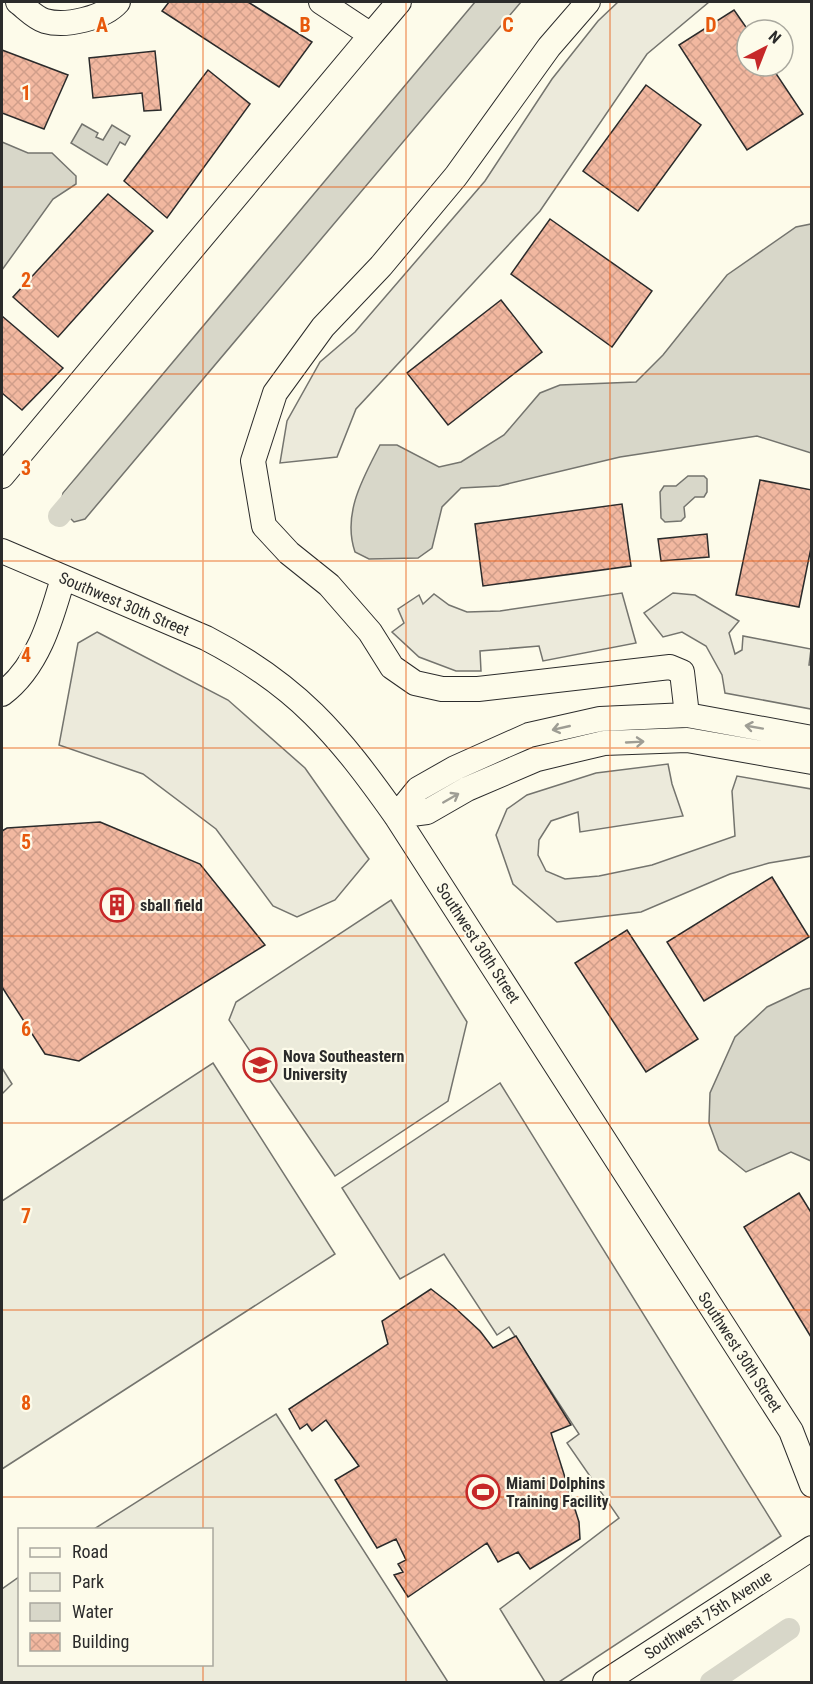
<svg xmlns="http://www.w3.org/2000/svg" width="813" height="1684" viewBox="0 0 813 1684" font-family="'Roboto Condensed',sans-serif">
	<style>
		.park { fill: #ecebdb; stroke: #74746e; stroke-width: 1.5 }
		.parking { fill: #eceadb; stroke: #74746e; stroke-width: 1.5 }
		.water { fill: #d8d7c9; stroke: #74746e; stroke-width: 1.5 }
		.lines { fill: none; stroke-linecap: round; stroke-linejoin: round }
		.canal { stroke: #d8d7c9; stroke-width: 22 }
		.building { fill: url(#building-cross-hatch); stroke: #2b2b2b; stroke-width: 1.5 }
		.minor-casing { stroke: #2b2b2b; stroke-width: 26 }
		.minor { stroke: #fdfbea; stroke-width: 24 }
		.oneway { stroke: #9e9d94 }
		.grid { fill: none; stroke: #e8590c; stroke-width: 1.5; stroke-opacity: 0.55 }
		.labels { text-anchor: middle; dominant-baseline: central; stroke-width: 4.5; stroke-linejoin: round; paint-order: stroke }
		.street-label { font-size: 16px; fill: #2b2b2b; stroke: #fdfbea }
		.poi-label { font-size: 16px; font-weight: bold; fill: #2b2b2b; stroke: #fdfbea; text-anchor: start }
		.grid-label { font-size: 20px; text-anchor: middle; font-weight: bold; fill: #e8590c; stroke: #fdfbea; stroke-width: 4.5; stroke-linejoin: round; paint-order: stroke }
	</style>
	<defs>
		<pattern id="building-cross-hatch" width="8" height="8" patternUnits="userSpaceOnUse" patternTransform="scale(1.5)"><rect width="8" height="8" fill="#f2b8a0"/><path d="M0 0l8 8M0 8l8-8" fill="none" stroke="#d09e8a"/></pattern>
	</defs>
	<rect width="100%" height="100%" fill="#fdfbea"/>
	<!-- park -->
	<path class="park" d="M 391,900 L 467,1022 L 448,1101 L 335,1176 L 229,1020 L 236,1002 Z
		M 213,1063 L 335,1254 L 2,1469 L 2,1201 Z
		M 276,1414 L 448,1682 L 2,1682 L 2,1589 L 19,1577 L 20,1664 L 212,1664 L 212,1530 L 94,1529 Z"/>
	<!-- parking -->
	<path class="parking" d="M 618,2 L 709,2 L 647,54 L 540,211 L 356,409 L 337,457 L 280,463 L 287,421 L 320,362 L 355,332 L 485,181 L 552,79 L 598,21 Z
		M 622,593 L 636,643 L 543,661 L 539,646 L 480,651 L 481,671 L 456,671 L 419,657 L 392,632 L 404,623 L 398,609 L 419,595 L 423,604 L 434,594 L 449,605 L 467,612 L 500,611 Z
		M 673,593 L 695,595 L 739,621 L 729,633 L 735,654 L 742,650 L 743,636 L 811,649 L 809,665 L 811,665 L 811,709 L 725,693 L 722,675 L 706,646 L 682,632 L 663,637 L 644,613 Z
		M 97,632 L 228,700 L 305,768 L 369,859 L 335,900 L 297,917 L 273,906 L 216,829 L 143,774 L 59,745 L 78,643 Z
		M 668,764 L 672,784 L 683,816 L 580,832 L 578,812 L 551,821 L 539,840 L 538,855 L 546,871 L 565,879 L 599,876 L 652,865 L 735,836 L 732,791 L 737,776 L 811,789 L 811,856 L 769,863 L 730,874 L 641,912 L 557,922 L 513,884 L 496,835 L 507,809 L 527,795 L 596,773 Z
		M 2,1068 L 12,1084 L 2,1094 Z
		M 500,1083 L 781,1536 L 559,1682 L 545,1682 L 500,1609 L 619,1518 L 567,1443 L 579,1434 L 509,1327 L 497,1335 L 444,1254 L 400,1279 L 342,1188 Z"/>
	<!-- water -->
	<path class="water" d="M 475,2 L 521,2 L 85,519 L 74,522 L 60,508 L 63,493 Z
		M 82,124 L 98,133 L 96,137 L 103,140 L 112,125 L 130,136 L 125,145 L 120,142 L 107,165 L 71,143 Z
		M 2,142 L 28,153 L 52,153 L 76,176 L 76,184 L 53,199 L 2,270 Z
		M 811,224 L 811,453 L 757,436 L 620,457 L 499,486 L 461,488 L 442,507 L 432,548 L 418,558 L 369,559 L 355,552 C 342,514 363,478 380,445 L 397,445 L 439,467 L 461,462 L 504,435 L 540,393 L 560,385 L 636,382 L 663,355 L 727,275 L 796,227 Z
		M 688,476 L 704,476 L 707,479 L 707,492 L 704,497 L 695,497 L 684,507 L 685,517 L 681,521 L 665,522 L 661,518 L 660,492 L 664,486 L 676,486 Z
		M 811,988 L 811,1161 L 791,1152 L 746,1172 L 719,1150 L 709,1123 L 710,1093 L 735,1037 L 767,1007 L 803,990 Z"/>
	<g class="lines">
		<!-- canal -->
		<path class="canal" d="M 59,516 L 82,489
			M 711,1682 L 789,1629"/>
	</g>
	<!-- building -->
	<path class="building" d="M 169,2 L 248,2 L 312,42 L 279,87 L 162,11 Z
		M 734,10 L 748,30 L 747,66 L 771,66 L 803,114 L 747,150 L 679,45 Z
		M 2,50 L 68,75 L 44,129 L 2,113 Z
		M 155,51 L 161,110 L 144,111 L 142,93 L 93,98 L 89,58 Z
		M 208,70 L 250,104 L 167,218 L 124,181 Z
		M 646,85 L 701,125 L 638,211 L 583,171 Z
		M 108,194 L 153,231 L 58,337 L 13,297 Z
		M 550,219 L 652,291 L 612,347 L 511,274 Z
		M 501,300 L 542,352 L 448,425 L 407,373 Z
		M 2,316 L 63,368 L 22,410 L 2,393 Z
		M 760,480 L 812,490 L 812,543 L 799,607 L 736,595 Z
		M 622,504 L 631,566 L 483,586 L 475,524 Z
		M 707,534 L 709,557 L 661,561 L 658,539 Z
		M 100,822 L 200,864 L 265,945 L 79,1061 L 45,1054 L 2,987 L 2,831 L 7,828 Z
		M 772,877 L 809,937 L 704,1001 L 667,942 Z
		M 627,930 L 698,1039 L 646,1072 L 575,963 Z
		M 799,1193 L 812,1214 L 811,1337 L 744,1227 Z
		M 431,1289 L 453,1306 L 480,1331 L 493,1348 L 516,1336 L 571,1425 L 551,1433 L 579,1522 L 580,1539 L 530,1569 L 518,1552 L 498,1562 L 487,1543 L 408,1597 L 394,1575 L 403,1572 L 398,1564 L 406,1560 L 396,1539 L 377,1548 L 335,1480 L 359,1466 L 326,1420 L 312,1431 L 307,1424 L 300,1429 L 289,1409 L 388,1344 L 382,1321 Z"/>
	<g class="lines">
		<!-- minor casing -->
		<g class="minor-casing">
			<path id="minor" d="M 18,2 C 26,8 35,18 45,21 C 66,27 104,18 118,2
				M 588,2 L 549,47 L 456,176 L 381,266 L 323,327 L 275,393 L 253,461 L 264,526 L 289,553 L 329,585 L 370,632 L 392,667 L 415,683 L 442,689 L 478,689 L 670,667 L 682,672 L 687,715
				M 371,35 L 399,2
				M 2,476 L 371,35 L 321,2
				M 2,551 L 206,638 C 297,685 338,734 396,816 L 791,1431 L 812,1485
				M 2,694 C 38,667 51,620 63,578
				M 396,816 L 418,789 L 455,768 L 529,735 L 600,719 L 687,715 L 812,738
				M 396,816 L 427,812 L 467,789 L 537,759 L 604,743 L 687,740 L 812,762
				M 605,1682 L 812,1548"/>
		</g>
		<!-- minor -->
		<use href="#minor" class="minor"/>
	</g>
	<!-- one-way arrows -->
	<defs><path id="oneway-shaft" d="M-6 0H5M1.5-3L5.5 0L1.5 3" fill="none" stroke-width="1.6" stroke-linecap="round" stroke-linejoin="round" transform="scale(1.5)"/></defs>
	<g class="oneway">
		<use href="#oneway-shaft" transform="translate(754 727) rotate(-170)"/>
		<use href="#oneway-shaft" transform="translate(561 728) rotate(167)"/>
		<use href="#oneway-shaft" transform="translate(635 742) rotate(-3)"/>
		<use href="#oneway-shaft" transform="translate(451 798) rotate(-30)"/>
	</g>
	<!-- grid -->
	<path class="grid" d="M 203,2 L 203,1530M 406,2 L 406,1682M 610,2 L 610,1682M 2,187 L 812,187M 2,374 L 812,374M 2,561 L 812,561M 2,748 L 812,748M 2,936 L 812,936M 2,1123 L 812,1123M 2,1310 L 812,1310M 2,1497 L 812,1497M 203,1664 L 203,1682"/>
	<!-- icons -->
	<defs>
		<g id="building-ring" transform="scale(1.725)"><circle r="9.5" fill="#fdfbea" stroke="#c62828" stroke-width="1.5"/><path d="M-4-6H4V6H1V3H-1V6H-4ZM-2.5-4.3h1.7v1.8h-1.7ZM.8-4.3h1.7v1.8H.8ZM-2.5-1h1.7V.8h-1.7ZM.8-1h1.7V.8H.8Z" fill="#c62828"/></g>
		<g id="university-ring" transform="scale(1.725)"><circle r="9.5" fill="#fdfbea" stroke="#c62828" stroke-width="1.5"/><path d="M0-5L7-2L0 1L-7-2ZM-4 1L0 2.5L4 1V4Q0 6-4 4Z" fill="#c62828"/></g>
		<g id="stadium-ring" transform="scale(1.725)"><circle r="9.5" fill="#fdfbea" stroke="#c62828" stroke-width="1.5"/><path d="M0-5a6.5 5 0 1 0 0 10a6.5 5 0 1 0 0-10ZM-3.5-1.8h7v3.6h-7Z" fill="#c62828"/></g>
	</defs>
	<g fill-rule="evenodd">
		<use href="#building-ring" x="117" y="905"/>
		<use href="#university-ring" x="260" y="1065"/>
		<use href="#stadium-ring" x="483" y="1492"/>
	</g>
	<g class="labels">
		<!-- street labels -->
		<g class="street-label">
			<text transform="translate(124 604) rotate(23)">Southwest 30th Street</text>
			<text transform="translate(478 943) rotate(57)">Southwest 30th Street</text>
			<text transform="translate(740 1352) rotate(57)">Southwest 30th Street</text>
			<text transform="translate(708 1615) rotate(-33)">Southwest 75th Avenue</text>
		</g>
		<!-- poi labels -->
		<g class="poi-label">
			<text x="140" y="905">sball field</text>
			<text x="283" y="1056">Nova Southeastern<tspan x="283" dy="18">University</tspan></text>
			<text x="506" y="1483">Miami Dolphins<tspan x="506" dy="18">Training Facility</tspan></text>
		</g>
	</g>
	<g class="grid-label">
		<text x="102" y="32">A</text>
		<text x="305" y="32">B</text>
		<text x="508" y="32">C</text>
		<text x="711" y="32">D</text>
		<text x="26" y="100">1</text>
		<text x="26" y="287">2</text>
		<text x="26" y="475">3</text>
		<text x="26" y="662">4</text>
		<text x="26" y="849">5</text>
		<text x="26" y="1036">6</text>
		<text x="26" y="1223">7</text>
		<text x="26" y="1410">8</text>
	</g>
	<!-- border -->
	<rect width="813" height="1684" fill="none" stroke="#2b2b2b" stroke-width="6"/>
	<!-- legend -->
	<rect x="18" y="1528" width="195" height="138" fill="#fdfbea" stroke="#a9a89e" stroke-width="1.5"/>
	<rect x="30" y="1548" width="30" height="9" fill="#fdfbea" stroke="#a9a89e" stroke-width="1.5"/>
	<text x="72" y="1558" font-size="18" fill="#2b2b2b">Road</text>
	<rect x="30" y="1573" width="30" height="18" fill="#ecebdb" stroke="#a9a89e" stroke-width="1.5"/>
	<text x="72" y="1588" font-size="18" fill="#2b2b2b">Park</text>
	<rect x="30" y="1603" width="30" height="18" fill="#d8d7c9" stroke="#a9a89e" stroke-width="1.5"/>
	<text x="72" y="1618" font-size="18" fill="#2b2b2b">Water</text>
	<rect x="30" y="1633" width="30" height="18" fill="url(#building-cross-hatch)" stroke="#a9a89e" stroke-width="1.5"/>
	<text x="72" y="1648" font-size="18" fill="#2b2b2b">Building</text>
	<!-- north arrow -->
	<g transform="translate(765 48) rotate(42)"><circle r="28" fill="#fdfbea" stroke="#a9a89e" stroke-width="1.5"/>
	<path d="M0-4.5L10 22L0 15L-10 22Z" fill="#c62828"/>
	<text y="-9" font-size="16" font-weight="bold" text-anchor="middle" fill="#2b2b2b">N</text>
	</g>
</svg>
